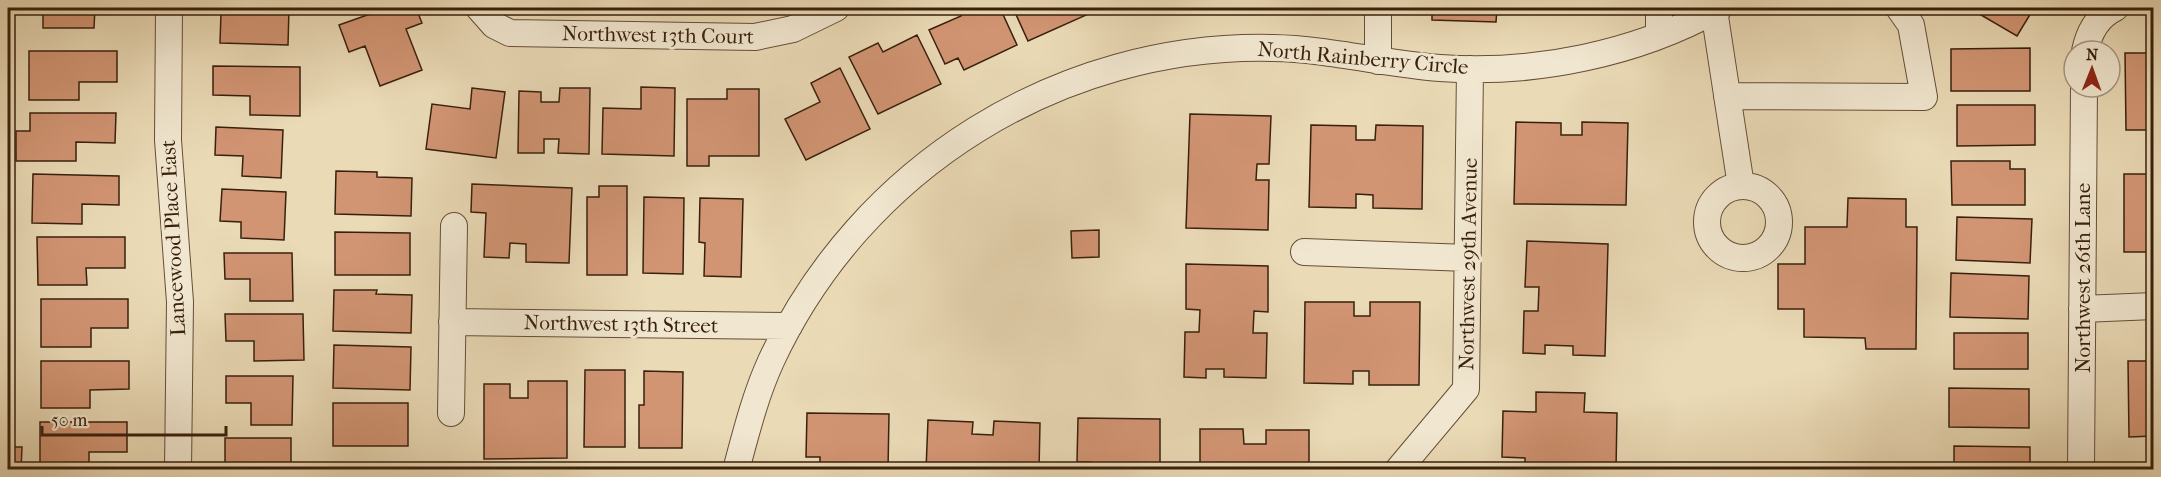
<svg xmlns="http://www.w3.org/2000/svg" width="2161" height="477" viewBox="0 0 2161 477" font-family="'IM FELL French Canon',serif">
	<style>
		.building { fill: #d29574; stroke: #39200c; stroke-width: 1.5 }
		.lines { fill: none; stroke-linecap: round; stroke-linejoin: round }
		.minor-casing { stroke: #654e36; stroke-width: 28 }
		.minor { stroke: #f1e7d0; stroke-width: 26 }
		.labels { text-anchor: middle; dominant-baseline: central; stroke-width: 6; stroke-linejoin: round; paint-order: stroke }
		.street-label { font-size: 21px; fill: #39200c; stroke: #f1e7d0 }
	</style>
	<rect width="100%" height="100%" fill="#eadab6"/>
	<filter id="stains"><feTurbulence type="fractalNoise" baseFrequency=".00333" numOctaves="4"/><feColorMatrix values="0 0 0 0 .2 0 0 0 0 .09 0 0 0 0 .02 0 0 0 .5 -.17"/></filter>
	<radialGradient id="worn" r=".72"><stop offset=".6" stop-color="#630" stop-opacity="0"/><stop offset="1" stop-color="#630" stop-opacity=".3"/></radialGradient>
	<!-- building -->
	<path class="building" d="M 43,8 L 95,8 L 94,28 L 43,28 Z
		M 240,8 L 289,8 L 288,45 L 220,43 L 221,13 L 240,13 Z
		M 387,8 L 416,8 L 422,23 L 406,29 L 422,70 L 380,86 L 365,46 L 349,52 L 339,25 Z
		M 956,8 L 1000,8 L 1017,45 L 964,70 L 958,58 L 945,64 L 929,30 L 961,16 Z
		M 1013,8 L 1091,8 L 1093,12 L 1028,41 Z
		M 1432,8 L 1497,8 L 1496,22 L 1432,20 Z
		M 1969,8 L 2034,8 L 2017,36 Z
		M 917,35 L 941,84 L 878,114 L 849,57 L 878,43 L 883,52 Z
		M 2030,48 L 2030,91 L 1951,91 L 1951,49 Z
		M 29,51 L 117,51 L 117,82 L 79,82 L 79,100 L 29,100 Z
		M 2125,53 L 2154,53 L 2154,130 L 2126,130 Z
		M 213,66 L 300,67 L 300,116 L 250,115 L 250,96 L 213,95 Z
		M 840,68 L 870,129 L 806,160 L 785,119 L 820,102 L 811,83 Z
		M 641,87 L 675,88 L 674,156 L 602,154 L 603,108 L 641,109 Z
		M 472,88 L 505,92 L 496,158 L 426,149 L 432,104 L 470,109 Z
		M 560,88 L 590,88 L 589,154 L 558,153 L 559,139 L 544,139 L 544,153 L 518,153 L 519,91 L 541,92 L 541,102 L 559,102 Z
		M 727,89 L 759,89 L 759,156 L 709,156 L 709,166 L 687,166 L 687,99 L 727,99 Z
		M 1957,105 L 2035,105 L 2035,145 L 1957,146 Z
		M 30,113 L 116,113 L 115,143 L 76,142 L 76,161 L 16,161 L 16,131 L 30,131 Z
		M 1190,114 L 1271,116 L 1269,164 L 1257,164 L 1256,180 L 1269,180 L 1268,230 L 1186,228 Z
		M 1516,122 L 1561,123 L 1561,135 L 1582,135 L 1582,122 L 1628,123 L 1626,205 L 1514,204 Z
		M 1311,125 L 1356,126 L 1356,140 L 1375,140 L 1376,125 L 1423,126 L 1422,209 L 1373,208 L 1373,195 L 1356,194 L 1356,208 L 1309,207 Z
		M 216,127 L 283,130 L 281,178 L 242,176 L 243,156 L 215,155 Z
		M 1951,161 L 2010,161 L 2010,169 L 2025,169 L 2025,205 L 1952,205 Z
		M 336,171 L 377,172 L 377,177 L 412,178 L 411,216 L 335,214 Z
		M 33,174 L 119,176 L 119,205 L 82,204 L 82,224 L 32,223 Z
		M 2124,174 L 2154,174 L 2154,252 L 2124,252 Z
		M 472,184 L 572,188 L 569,263 L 526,262 L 526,244 L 510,243 L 509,258 L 484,257 L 486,213 L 471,212 Z
		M 599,186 L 627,186 L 627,275 L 587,275 L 587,197 L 599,197 Z
		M 222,189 L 286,192 L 284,240 L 241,238 L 241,222 L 220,221 Z
		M 644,197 L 684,198 L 683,274 L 643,273 Z
		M 700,198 L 743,199 L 741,277 L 704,276 L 705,243 L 699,242 Z
		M 1848,198 L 1906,199 L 1906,227 L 1917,227 L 1916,349 L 1866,349 L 1865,338 L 1804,337 L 1804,309 L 1778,309 L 1778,264 L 1805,264 L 1805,227 L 1847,227 Z
		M 1957,217 L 2032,219 L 2030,263 L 1956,260 Z
		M 1099,230 L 1099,257 L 1072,258 L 1071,231 Z
		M 335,232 L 410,233 L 410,275 L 335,275 Z
		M 37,237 L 125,237 L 125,268 L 86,268 L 87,285 L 38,285 Z
		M 1527,241 L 1608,244 L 1605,356 L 1573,355 L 1573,346 L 1545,345 L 1545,354 L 1523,353 L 1524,311 L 1538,311 L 1539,287 L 1525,287 Z
		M 224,253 L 292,253 L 293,301 L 250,301 L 250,279 L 225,279 Z
		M 1186,264 L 1268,266 L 1268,312 L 1254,311 L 1253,333 L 1267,333 L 1266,378 L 1224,377 L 1224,369 L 1206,369 L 1206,378 L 1184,377 L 1185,332 L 1199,332 L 1200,310 L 1186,309 Z
		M 1951,273 L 2029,276 L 2028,319 L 1950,317 Z
		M 334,290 L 377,290 L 376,294 L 412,295 L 411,333 L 333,331 Z
		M 41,299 L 128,299 L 128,328 L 91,328 L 91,347 L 41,347 Z
		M 1305,302 L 1354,302 L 1354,316 L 1370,316 L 1370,302 L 1420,302 L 1419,385 L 1369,385 L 1369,371 L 1353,371 L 1353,384 L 1304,383 Z
		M 225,314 L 303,314 L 304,360 L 254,361 L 254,341 L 226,341 Z
		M 1954,333 L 2028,333 L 2028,369 L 1954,369 Z
		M 334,345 L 411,347 L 410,390 L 333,388 Z
		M 41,361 L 129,361 L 129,389 L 90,390 L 90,408 L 41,408 Z
		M 2128,361 L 2154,361 L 2154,436 L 2129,437 Z
		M 585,370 L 625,370 L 625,447 L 584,447 Z
		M 644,371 L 683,372 L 682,448 L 639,448 L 639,405 L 644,405 Z
		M 226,376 L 293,376 L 292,425 L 251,425 L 251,403 L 226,403 Z
		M 528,381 L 567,381 L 567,458 L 484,459 L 484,384 L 510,384 L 510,398 L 528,398 Z
		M 1949,388 L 2029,389 L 2029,428 L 1949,427 Z
		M 1536,392 L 1585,393 L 1584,412 L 1617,413 L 1616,470 L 1525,470 L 1525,458 L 1502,457 L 1503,411 L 1536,412 Z
		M 333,403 L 408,403 L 408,446 L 333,446 Z
		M 807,413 L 889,414 L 888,470 L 820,470 L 820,457 L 806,457 Z
		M 1078,418 L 1160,419 L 1160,463 L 1146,463 L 1146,470 L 1091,470 L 1091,462 L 1077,462 Z
		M 928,420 L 973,422 L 972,434 L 993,435 L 994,421 L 1040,423 L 1039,470 L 926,470 Z
		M 40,422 L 127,422 L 127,452 L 89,452 L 89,470 L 40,470 Z
		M 1200,429 L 1243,429 L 1244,444 L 1266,444 L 1266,430 L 1309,430 L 1309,470 L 1200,470 Z
		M 225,438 L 291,438 L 291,470 L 251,470 L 251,464 L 225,464 Z
		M 1954,446 L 2030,447 L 2030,470 L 1954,470 Z
		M 8,447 L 22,447 L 21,470 L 8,470 Z
		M 332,464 L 411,466 L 410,470 L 331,470 Z
		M 2154,466 L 2154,470 L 2123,470 L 2123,467 Z"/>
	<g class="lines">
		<!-- minor casing -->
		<g class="minor-casing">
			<path id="minor" d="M 169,8 L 168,140 L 180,302 L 178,470
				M 479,8 L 494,25 L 510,33 L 755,37 L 793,29 L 836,8
				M 1714,10 L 1741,186
				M 1659,35 L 1659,8
				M 2085,51 C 2089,32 2098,16 2115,8
				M 1378,61 L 1378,8
				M 1727,96 L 1924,97 L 1911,25 L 1899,8
				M1707 222a36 36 0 1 1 72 0a36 36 0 1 1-72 0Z
				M 1304,252 L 1468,258
				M 2082,309 L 2154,306
				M 452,322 L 789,326
				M 451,413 L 454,226
				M 736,470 C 746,433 755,396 771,361 C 861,167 1060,43 1273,48 C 1329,49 1384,64 1440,68 C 1533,75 1637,54 1719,8
				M 1398,470 L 1466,389 L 1470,69
				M 2081,470 L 2084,87"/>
		</g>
		<!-- minor -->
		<use href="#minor" class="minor"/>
	</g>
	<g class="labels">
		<!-- street labels -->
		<g class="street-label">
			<text transform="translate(658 35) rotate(1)">Northwest 13th Court</text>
			<text transform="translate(1363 58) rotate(5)">North Rainberry Circle</text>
			<text transform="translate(173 238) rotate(-93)">Lancewood Place East</text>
			<text transform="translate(1468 264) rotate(-89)">Northwest 29th Avenue</text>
			<text transform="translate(2083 278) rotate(-90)">Northwest 26th Lane</text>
			<text transform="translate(621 324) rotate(1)">Northwest 13th Street</text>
		</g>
	</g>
	<!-- margin -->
	<rect width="2161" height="477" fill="none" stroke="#eadab6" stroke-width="30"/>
	<rect x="9" y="9" width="2143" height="459" fill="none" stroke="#39200c" stroke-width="3"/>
	<rect x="15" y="15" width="2131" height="447" fill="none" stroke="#39200c" stroke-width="1.5"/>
	<!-- north arrow -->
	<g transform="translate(2092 69) rotate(1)"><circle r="28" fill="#f1e7d0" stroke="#a79782" stroke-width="1.5"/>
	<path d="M0-4.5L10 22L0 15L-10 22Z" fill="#8f2418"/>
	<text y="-9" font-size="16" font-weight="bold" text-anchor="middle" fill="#39200c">N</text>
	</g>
	<!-- scale -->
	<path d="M42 426v9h184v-9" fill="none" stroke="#39200c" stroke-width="3"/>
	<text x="51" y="426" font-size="18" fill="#39200c" stroke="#f1e7d0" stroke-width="4.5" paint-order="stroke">50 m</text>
	<rect width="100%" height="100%" filter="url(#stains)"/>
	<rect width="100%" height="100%" fill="url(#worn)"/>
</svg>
